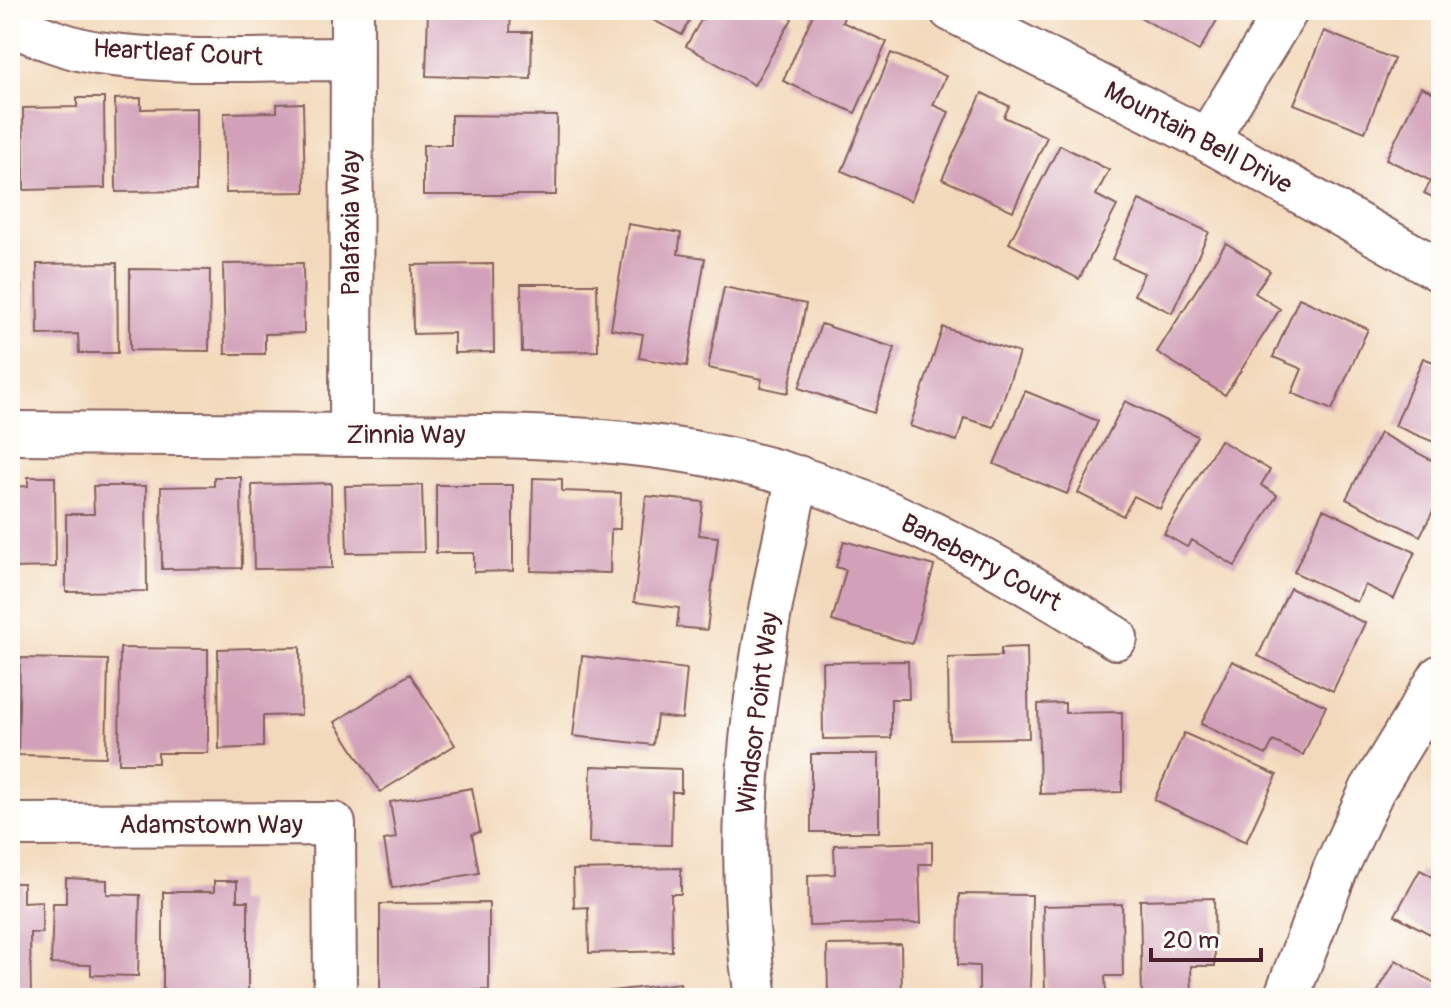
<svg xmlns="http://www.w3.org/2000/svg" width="1451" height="1008" viewBox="0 0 1451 1008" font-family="Pangolin,sans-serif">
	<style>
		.building { fill: #d2a1b9 }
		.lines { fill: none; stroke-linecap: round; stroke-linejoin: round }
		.street-casing { stroke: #85605d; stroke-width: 46 }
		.secondary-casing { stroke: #85605d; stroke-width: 48 }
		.street { stroke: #fff; stroke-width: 42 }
		.secondary { stroke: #fff; stroke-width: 44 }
		.labels { text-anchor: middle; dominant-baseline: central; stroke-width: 7; stroke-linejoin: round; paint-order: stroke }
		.street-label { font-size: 26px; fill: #4a1f2b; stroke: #fdfcf7 }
	</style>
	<rect width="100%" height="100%" fill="#fdfcf7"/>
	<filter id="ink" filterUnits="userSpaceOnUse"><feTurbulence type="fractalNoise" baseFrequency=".0125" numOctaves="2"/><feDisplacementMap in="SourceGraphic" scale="16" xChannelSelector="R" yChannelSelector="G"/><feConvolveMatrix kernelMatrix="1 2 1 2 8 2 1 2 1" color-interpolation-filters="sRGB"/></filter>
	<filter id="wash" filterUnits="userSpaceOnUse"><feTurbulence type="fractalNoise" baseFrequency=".006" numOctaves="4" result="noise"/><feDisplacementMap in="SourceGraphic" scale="32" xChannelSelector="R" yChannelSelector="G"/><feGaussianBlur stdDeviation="1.8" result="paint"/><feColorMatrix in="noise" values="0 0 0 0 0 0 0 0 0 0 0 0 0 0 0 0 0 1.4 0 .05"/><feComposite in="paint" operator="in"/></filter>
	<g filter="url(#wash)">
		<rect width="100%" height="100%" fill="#f3d9bb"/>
		<g id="blocks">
			<!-- building -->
			<path class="building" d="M 428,10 L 511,10 L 510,32 L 532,32 L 531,79 L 426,76 Z
				M 634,10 L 695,10 L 682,35 Z
				M 707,10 L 777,10 L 792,19 L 754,85 L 686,46 Z
				M 815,10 L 847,10 L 842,22 L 887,42 L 855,113 L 783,81 Z
				M 1128,10 L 1223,10 L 1199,51 Z
				M 1324,31 L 1394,59 L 1365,132 L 1294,104 Z
				M 891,53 L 946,76 L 933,105 L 949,112 L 911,201 L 842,171 Z
				M 1421,87 L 1441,96 L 1441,201 L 1424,193 L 1431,181 L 1386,159 Z
				M 982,93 L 1009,106 L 1004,117 L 1047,137 L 1013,211 L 942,179 Z
				M 77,98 L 104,98 L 105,188 L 24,190 L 23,108 L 77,107 Z
				M 141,98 L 141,109 L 196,108 L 196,191 L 116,192 L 115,99 Z
				M 303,103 L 305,192 L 226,193 L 224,113 L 277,112 L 277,104 Z
				M 451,115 L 557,116 L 556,195 L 423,195 L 423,145 L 451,145 Z
				M 1060,145 L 1109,170 L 1096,195 L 1117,206 L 1079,279 L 1009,243 Z
				M 1139,200 L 1209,232 L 1172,313 L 1134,295 L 1144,273 L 1112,259 Z
				M 628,224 L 681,233 L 678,254 L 705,258 L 687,366 L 639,358 L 643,334 L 611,329 Z
				M 1226,243 L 1270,271 L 1255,293 L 1280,309 L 1225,395 L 1157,352 Z
				M 117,263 L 118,353 L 79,353 L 78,334 L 38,335 L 37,264 Z
				M 303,263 L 304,333 L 265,334 L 265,354 L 225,354 L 223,264 Z
				M 493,264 L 494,352 L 454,353 L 454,333 L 413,334 L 412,265 Z
				M 130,269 L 210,270 L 209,351 L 130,350 Z
				M 521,284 L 597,284 L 598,351 L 522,352 Z
				M 10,286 L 21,286 L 19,354 L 10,354 Z
				M 724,287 L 806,304 L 788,393 L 760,387 L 762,379 L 708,368 Z
				M 1299,298 L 1368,329 L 1332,410 L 1292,393 L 1302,369 L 1273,357 Z
				M 821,324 L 895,348 L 874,413 L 799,388 Z
				M 943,327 L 1019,353 L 994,427 L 964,418 L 957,441 L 910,426 Z
				M 1423,358 L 1441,365 L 1441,445 L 1395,426 Z
				M 1025,391 L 1098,421 L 1067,494 L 994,464 Z
				M 1125,401 L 1197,436 L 1160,509 L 1134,496 L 1123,516 L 1078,493 Z
				M 1380,433 L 1441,465 L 1441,496 L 1420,536 L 1346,499 Z
				M 1220,440 L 1270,470 L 1261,485 L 1277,495 L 1235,566 L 1192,540 L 1187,547 L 1164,534 Z
				M 28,477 L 55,477 L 56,567 L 10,568 L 10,487 L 28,486 Z
				M 214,477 L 241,477 L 242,568 L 162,569 L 161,487 L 214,486 Z
				M 533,478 L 562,479 L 562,491 L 621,493 L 620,529 L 611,529 L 610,573 L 531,571 Z
				M 331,483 L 332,568 L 254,569 L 252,485 Z
				M 422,485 L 424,552 L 347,553 L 345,486 Z
				M 436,485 L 513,485 L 513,571 L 474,572 L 474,553 L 436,553 Z
				M 93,486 L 146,486 L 147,591 L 66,592 L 66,514 L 94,514 Z
				M 646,496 L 703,502 L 699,535 L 718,537 L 707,630 L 677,627 L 679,608 L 634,602 Z
				M 1323,509 L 1415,552 L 1394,599 L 1365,585 L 1357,602 L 1294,572 Z
				M 844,541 L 934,566 L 912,644 L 832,621 L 846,570 L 836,567 Z
				M 1290,588 L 1365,623 L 1333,691 L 1258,656 Z
				M 300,647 L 301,715 L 263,716 L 263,747 L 219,749 L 218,649 Z
				M 1027,647 L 1029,738 L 949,739 L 948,658 L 1001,656 L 1001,648 Z
				M 120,648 L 208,649 L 208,753 L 158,753 L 158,763 L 119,763 Z
				M 582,656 L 687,669 L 682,719 L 657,716 L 653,745 L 573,736 Z
				M 20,658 L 108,660 L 106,757 L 18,755 Z
				M 908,661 L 909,699 L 891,699 L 891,738 L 823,739 L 822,662 Z
				M 1232,661 L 1326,706 L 1303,755 L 1273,741 L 1266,755 L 1201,724 Z
				M 410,674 L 455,745 L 380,792 L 335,722 Z
				M 1065,703 L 1065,713 L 1122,712 L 1122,792 L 1040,794 L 1038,704 Z
				M 1184,733 L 1277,775 L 1246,842 L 1154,800 Z
				M 811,754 L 879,754 L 879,832 L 811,832 Z
				M 591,766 L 681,769 L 681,792 L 672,792 L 671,845 L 589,843 Z
				M 472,788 L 480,832 L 472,834 L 479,873 L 392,888 L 384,840 L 396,838 L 390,802 Z
				M 932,842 L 932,864 L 919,864 L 921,923 L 809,926 L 808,875 L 835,874 L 834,845 Z
				M 681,868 L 681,894 L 671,894 L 672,951 L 589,953 L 588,907 L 574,908 L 573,870 Z
				M 1420,870 L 1441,881 L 1441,940 L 1395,915 Z
				M 66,878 L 107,880 L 107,894 L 140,895 L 138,976 L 91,975 L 91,965 L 51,964 L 53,903 L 66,903 Z
				M 214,881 L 237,881 L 237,901 L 248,901 L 248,998 L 163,998 L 163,892 L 214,892 Z
				M 10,883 L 23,883 L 23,902 L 42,901 L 42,933 L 30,933 L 31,998 L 10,998 Z
				M 959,894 L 1032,895 L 1030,995 L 979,994 L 979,966 L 958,965 Z
				M 1214,898 L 1215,966 L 1191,966 L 1192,997 L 1142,997 L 1140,900 Z
				M 489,903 L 489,990 L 380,992 L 380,904 Z
				M 1122,904 L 1123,976 L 1105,976 L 1106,991 L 1045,993 L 1043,906 Z
				M 901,944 L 902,998 L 828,998 L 827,945 Z
				M 1396,960 L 1441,987 L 1441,998 L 1374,998 Z
				M 680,983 L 682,998 L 577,998 L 577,995 Z"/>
		</g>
	</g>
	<g filter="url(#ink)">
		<use href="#blocks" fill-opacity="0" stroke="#85605d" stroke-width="2"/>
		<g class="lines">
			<!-- street casing -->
			<g class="street-casing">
				<path id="street" d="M 951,10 L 1207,140 L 1441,271
					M 10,24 C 38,36 67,48 98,53 C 180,65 268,58 351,59
					M 1207,140 L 1287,10
					M 10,433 C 131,434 252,435 373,435 C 514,436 663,433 799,478 C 912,515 1015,575 1116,638
					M 351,435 L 352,10
					M 10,825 L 334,824 L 335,998
					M 756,998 C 728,817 758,654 798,477"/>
			</g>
			<!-- secondary casing -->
			<g class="secondary-casing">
				<path id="secondary" d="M 1286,998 L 1335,870 L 1372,790 L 1441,677"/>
			</g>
			<!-- street -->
			<use href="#street" class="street"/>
			<!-- secondary -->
			<use href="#secondary" class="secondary"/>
		</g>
	</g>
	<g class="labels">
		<!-- street labels -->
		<g class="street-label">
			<text transform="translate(178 53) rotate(3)">Heartleaf Court</text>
			<text transform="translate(1198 138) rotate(28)">Mountain Bell Drive</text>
			<text transform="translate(351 223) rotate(-90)">Palafaxia Way</text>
			<text x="406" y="435">Zinnia Way</text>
			<text transform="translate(981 563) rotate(28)">Baneberry Court</text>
			<text transform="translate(758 713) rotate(-83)">Windsor Point Way</text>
			<text x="211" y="825">Adamstown Way</text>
		</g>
	</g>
	<!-- margin -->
	<rect width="1451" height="1008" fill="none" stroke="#fdfcf7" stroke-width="40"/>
	<!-- scale -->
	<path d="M1151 948v12h110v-12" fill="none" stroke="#4a1f2b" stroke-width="4"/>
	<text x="1163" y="948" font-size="24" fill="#4a1f2b" stroke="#fdfcf7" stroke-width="6" paint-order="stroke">20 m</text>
</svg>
